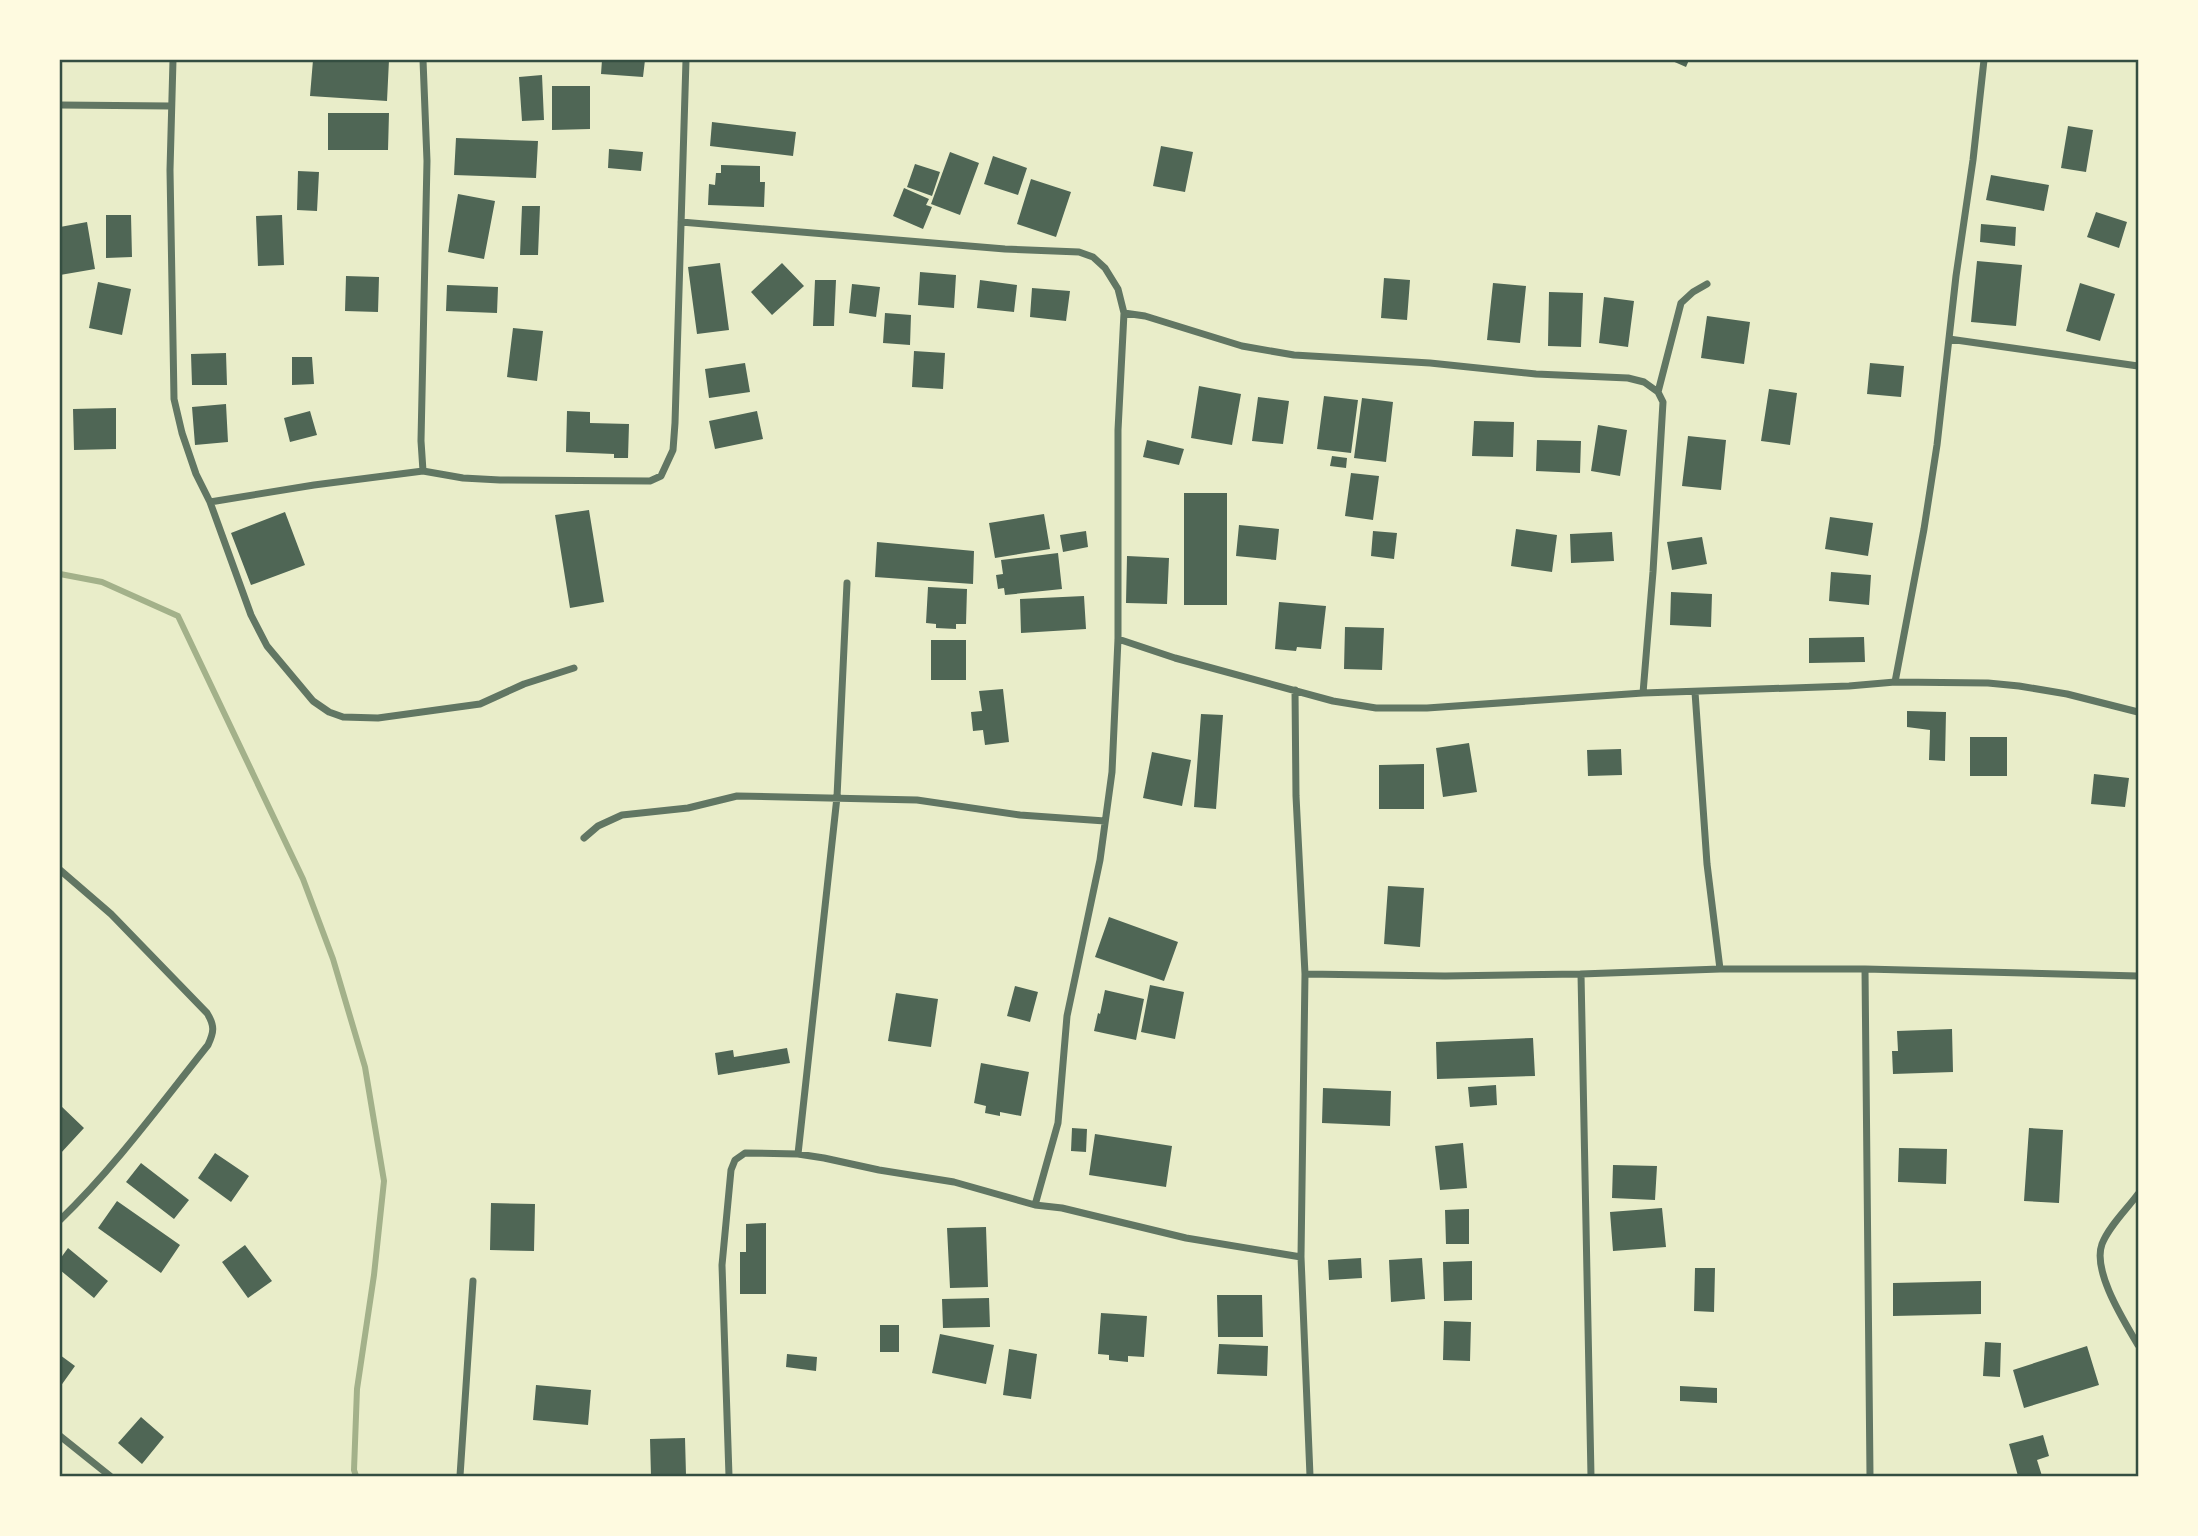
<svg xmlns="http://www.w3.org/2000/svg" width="2198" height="1536" viewBox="0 0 2198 1536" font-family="'Source Serif 4',serif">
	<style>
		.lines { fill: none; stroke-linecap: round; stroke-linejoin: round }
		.stream { stroke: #a3b18a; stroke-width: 6 }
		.building { fill: #4f6655 }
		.minor { stroke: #617663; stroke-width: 7 }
		.neatline { fill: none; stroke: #344e41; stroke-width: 2.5 }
	</style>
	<rect width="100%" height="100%" fill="#e9edc9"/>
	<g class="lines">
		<!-- stream -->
		<path class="stream" d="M 60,574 L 102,582 L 178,616 L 303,879 L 333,959 L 365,1067 L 384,1181 L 374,1275 L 357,1389 L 354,1470 L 356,1476"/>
	</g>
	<!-- building -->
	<path class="building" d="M 313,60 L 389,60 L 387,101 L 310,96 Z
		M 602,60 L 645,60 L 643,77 L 601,74 Z
		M 1670,60 L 1689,60 L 1686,67 Z
		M 542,75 L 544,120 L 522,121 L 519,77 Z
		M 552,86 L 590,86 L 590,129 L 552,130 Z
		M 328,113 L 389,113 L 388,150 L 328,150 Z
		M 712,122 L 796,132 L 793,156 L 710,146 Z
		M 2068,126 L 2093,130 L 2086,172 L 2061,168 Z
		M 456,138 L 538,141 L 536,178 L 454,175 Z
		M 1161,146 L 1193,152 L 1185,192 L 1153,186 Z
		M 609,149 L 643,152 L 641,171 L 608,168 Z
		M 950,152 L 979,163 L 960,215 L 931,204 Z
		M 993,156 L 1027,168 L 1018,195 L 984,184 Z
		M 915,164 L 940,172 L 932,196 L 907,187 Z
		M 721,165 L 760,166 L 760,182 L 765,182 L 764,207 L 708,205 L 709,184 L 715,185 L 716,173 L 721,173 Z
		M 298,171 L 319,172 L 317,211 L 297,210 Z
		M 1991,175 L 2049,185 L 2044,211 L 1986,200 Z
		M 1031,179 L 1071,192 L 1056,237 L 1017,224 Z
		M 904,188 L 929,199 L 926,205 L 932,207 L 923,229 L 893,216 Z
		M 458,194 L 495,201 L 484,259 L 448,252 Z
		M 522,206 L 540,206 L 538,255 L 520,255 Z
		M 2096,212 L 2127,222 L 2119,248 L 2087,237 Z
		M 106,215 L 131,215 L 132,257 L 106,258 Z
		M 282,215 L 284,265 L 258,266 L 256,216 Z
		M 87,222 L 95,269 L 60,275 L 60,227 Z
		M 1981,224 L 2016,227 L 2015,246 L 1980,242 Z
		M 1977,261 L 2022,265 L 2016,326 L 1971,322 Z
		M 720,263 L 729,330 L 697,334 L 688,267 Z
		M 782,263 L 804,286 L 772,315 L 751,292 Z
		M 920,272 L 956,275 L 954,308 L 918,305 Z
		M 346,276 L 379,277 L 378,312 L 345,311 Z
		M 1384,278 L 1410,280 L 1407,320 L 1381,318 Z
		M 815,280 L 836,280 L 834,326 L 813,326 Z
		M 980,280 L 1017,285 L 1014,312 L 977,308 Z
		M 98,282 L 131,289 L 122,335 L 89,328 Z
		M 1493,283 L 1526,286 L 1520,343 L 1487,340 Z
		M 2080,283 L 2115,294 L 2100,341 L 2066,331 Z
		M 852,284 L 880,287 L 876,317 L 849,313 Z
		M 447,285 L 498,287 L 497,313 L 446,311 Z
		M 1032,288 L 1070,291 L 1066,321 L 1030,317 Z
		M 1549,292 L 1583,293 L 1581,347 L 1548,346 Z
		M 1604,297 L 1634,301 L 1628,347 L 1599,343 Z
		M 885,313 L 911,315 L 910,345 L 883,343 Z
		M 1707,316 L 1750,322 L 1744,364 L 1701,358 Z
		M 513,328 L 543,331 L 537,381 L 507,377 Z
		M 914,351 L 945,353 L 943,389 L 912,387 Z
		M 226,353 L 227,385 L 192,385 L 191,354 Z
		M 292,357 L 312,357 L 314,384 L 292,385 Z
		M 745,363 L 750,392 L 709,398 L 705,369 Z
		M 1870,363 L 1904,366 L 1901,397 L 1867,394 Z
		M 1199,386 L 1241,394 L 1232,445 L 1191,438 Z
		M 1769,389 L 1797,393 L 1790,445 L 1761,441 Z
		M 1324,396 L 1358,400 L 1351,453 L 1317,449 Z
		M 1258,397 L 1289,401 L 1283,444 L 1252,441 Z
		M 1362,398 L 1393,402 L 1386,462 L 1354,458 Z
		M 226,404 L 228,442 L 195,445 L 192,407 Z
		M 116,408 L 116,449 L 74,450 L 73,409 Z
		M 310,411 L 317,435 L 290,442 L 284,418 Z
		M 567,411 L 590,412 L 590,423 L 629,424 L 628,458 L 614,458 L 614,454 L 566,452 Z
		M 757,411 L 763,439 L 715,449 L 709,421 Z
		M 1474,421 L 1514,422 L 1513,457 L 1472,456 Z
		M 1598,425 L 1627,430 L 1620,476 L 1591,471 Z
		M 1688,436 L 1726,440 L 1721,490 L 1682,486 Z
		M 1147,440 L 1184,449 L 1179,465 L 1143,457 Z
		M 1537,440 L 1581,441 L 1580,473 L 1536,471 Z
		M 1332,456 L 1347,458 L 1346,468 L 1330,466 Z
		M 1351,473 L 1379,476 L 1373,520 L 1345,516 Z
		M 1184,493 L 1227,493 L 1227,605 L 1184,605 Z
		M 589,510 L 604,602 L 570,608 L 555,515 Z
		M 285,512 L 305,565 L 251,585 L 231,533 Z
		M 1044,514 L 1050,549 L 995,558 L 989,523 Z
		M 1830,517 L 1873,523 L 1868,556 L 1825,549 Z
		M 1239,525 L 1279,529 L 1276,560 L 1236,556 Z
		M 1516,529 L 1557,535 L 1552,572 L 1511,566 Z
		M 1086,531 L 1088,547 L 1063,552 L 1060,535 Z
		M 1373,531 L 1397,533 L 1394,559 L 1371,556 Z
		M 1612,532 L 1614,561 L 1571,563 L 1570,534 Z
		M 1702,537 L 1707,564 L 1672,570 L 1667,542 Z
		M 877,542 L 974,551 L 973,584 L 875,577 Z
		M 1058,553 L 1062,589 L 1005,595 L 1004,588 L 998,589 L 996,575 L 1003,574 L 1001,560 Z
		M 1127,556 L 1169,558 L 1167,604 L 1126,603 Z
		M 1831,572 L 1871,575 L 1869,605 L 1829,601 Z
		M 928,587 L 967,589 L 966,624 L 956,624 L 956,629 L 936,628 L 936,624 L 926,623 Z
		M 1671,592 L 1712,594 L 1711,627 L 1670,625 Z
		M 1084,596 L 1086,629 L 1021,633 L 1020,599 Z
		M 1279,602 L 1326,606 L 1321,649 L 1297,647 L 1296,651 L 1275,649 Z
		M 1345,627 L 1384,628 L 1382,670 L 1344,669 Z
		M 1864,637 L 1865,662 L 1809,663 L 1809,638 Z
		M 931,640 L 966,640 L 966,680 L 931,680 Z
		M 1003,689 L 1009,742 L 985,745 L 983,730 L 973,731 L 971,712 L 982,711 L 979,691 Z
		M 1907,711 L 1946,712 L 1945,761 L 1929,760 L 1930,730 L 1907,727 Z
		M 1201,714 L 1223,715 L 1216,809 L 1194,807 Z
		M 1970,737 L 2007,737 L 2007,776 L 1970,776 Z
		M 1469,743 L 1477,792 L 1443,797 L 1436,748 Z
		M 1621,749 L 1622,775 L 1588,776 L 1587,750 Z
		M 1152,752 L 1191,760 L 1182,806 L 1143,798 Z
		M 1424,764 L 1424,809 L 1379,809 L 1379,765 Z
		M 2094,774 L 2129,778 L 2125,807 L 2091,804 Z
		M 1388,886 L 1424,888 L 1420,947 L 1384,944 Z
		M 1109,917 L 1178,942 L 1164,981 L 1095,957 Z
		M 1150,985 L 1184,992 L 1175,1039 L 1141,1032 Z
		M 1015,986 L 1038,992 L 1030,1022 L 1007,1016 Z
		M 1105,990 L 1144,999 L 1136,1040 L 1094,1031 L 1098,1013 L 1100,1014 Z
		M 896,993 L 938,999 L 931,1047 L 888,1041 Z
		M 1952,1029 L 1953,1072 L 1893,1074 L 1892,1051 L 1898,1051 L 1897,1031 Z
		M 1533,1038 L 1535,1076 L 1437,1079 L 1436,1042 Z
		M 787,1048 L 790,1063 L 718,1075 L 715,1053 L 733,1050 L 734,1057 Z
		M 981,1063 L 1029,1072 L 1021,1116 L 1000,1112 L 1000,1116 L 985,1113 L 986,1106 L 974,1103 Z
		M 1496,1085 L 1497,1105 L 1470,1107 L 1468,1087 Z
		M 1323,1088 L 1391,1091 L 1390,1126 L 1322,1123 Z
		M 60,1105 L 84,1128 L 60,1154 Z
		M 1072,1128 L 1087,1129 L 1086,1152 L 1071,1151 Z
		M 2029,1128 L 2063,1130 L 2059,1203 L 2024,1201 Z
		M 1095,1134 L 1172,1146 L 1166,1187 L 1089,1175 Z
		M 1463,1143 L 1467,1188 L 1440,1190 L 1435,1146 Z
		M 1899,1148 L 1947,1149 L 1946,1184 L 1898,1182 Z
		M 215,1153 L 249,1176 L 231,1202 L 198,1178 Z
		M 141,1163 L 189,1200 L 174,1219 L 126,1182 Z
		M 1613,1165 L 1657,1166 L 1655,1200 L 1612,1198 Z
		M 117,1201 L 180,1245 L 161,1273 L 98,1228 Z
		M 491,1203 L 535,1204 L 534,1251 L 490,1250 Z
		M 1662,1208 L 1666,1247 L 1613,1251 L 1610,1212 Z
		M 1469,1209 L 1469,1244 L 1446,1244 L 1445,1210 Z
		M 766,1223 L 766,1294 L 740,1294 L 740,1252 L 746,1252 L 746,1224 Z
		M 986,1227 L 988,1287 L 950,1288 L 947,1228 Z
		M 245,1245 L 272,1281 L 248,1298 L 222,1262 Z
		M 68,1248 L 108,1281 L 94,1298 L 60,1270 L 60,1259 Z
		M 1361,1258 L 1362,1278 L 1329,1280 L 1328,1260 Z
		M 1422,1258 L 1425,1299 L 1391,1302 L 1389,1260 Z
		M 1472,1261 L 1472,1300 L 1444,1301 L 1443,1262 Z
		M 1695,1268 L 1715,1268 L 1714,1312 L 1694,1311 Z
		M 1981,1281 L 1981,1314 L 1893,1316 L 1893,1283 Z
		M 1217,1295 L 1262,1295 L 1263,1337 L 1218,1337 Z
		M 989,1298 L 990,1327 L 943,1328 L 942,1299 Z
		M 1101,1313 L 1147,1316 L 1144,1357 L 1128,1356 L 1128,1362 L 1109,1360 L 1109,1355 L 1098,1354 Z
		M 1444,1321 L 1471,1322 L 1470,1361 L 1443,1360 Z
		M 880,1325 L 899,1325 L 899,1352 L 880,1352 Z
		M 940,1334 L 994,1345 L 986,1384 L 932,1373 Z
		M 1985,1342 L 2001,1343 L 2000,1377 L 1983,1376 Z
		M 1219,1344 L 1268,1346 L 1267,1376 L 1217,1374 Z
		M 2087,1346 L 2099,1385 L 2024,1408 L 2013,1370 Z
		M 1009,1349 L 1037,1354 L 1031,1399 L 1003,1395 Z
		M 787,1354 L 817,1357 L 816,1371 L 786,1367 Z
		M 60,1355 L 75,1366 L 60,1387 Z
		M 536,1385 L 591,1390 L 588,1425 L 533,1420 Z
		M 1680,1386 L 1717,1388 L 1717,1403 L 1680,1401 Z
		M 141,1417 L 164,1437 L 142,1464 L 118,1443 Z
		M 2043,1435 L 2049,1456 L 2037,1460 L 2042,1476 L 2018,1476 L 2009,1444 Z
		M 685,1438 L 686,1475 L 651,1476 L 650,1439 Z"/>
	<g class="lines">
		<!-- minor -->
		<path class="minor" d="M 173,60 L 170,170 L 174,399 L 182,433 L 196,474 L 210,502 L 251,615 L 267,646 L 313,701 L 329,712 L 343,717 L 378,718 L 480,704 L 524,684 L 574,668
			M 60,105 L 170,106
			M 681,222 L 1005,249 L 1079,252 L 1093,257 L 1105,268 L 1118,289 L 1124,313 L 1118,430 L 1118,639 L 1112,772 L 1100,860 L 1067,1016 L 1058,1123 L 1035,1205
			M 1124,313 L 1145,316 L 1242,346 L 1294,355 L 1430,363 L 1536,374 L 1628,378 L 1644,382 L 1658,392 L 1663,402 L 1653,572 L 1643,693
			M 1949,339 L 2138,366
			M 1658,392 L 1681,303 L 1693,292 L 1707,284
			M 423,471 L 421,441 L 427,161 L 423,60
			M 210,502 L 314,485 L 423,471 L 463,478 L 500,480 L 650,481 L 661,476 L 673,450 L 675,423 L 686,60
			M 1118,639 L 1175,658 L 1333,701 L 1376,708 L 1427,708 L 1643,693 L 1849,686 L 1895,682 L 1988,683 L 2019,686 L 2067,694 L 2138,712
			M 1895,682 L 1924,529 L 1937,445 L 1956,276 L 1973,160 L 1984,60
			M 1295,690 L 1296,796 L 1305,974 L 1301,1257 L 1310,1476
			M 1695,692 L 1707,864 L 1720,969
			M 584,838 L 598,826 L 622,815 L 688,808 L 737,796 L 917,800 L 1020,815 L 1105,821
			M 60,870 L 111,914 L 207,1013 C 215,1026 214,1032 208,1045 C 160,1105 115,1167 60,1220
			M 1865,969 L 1870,1476
			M 1305,974 L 1445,976 L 1581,974 L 1720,969 L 1865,969 L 2138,976
			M 1581,974 L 1591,1476
			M 798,1154 L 837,797 L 847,583
			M 2138,1194 C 2127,1209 2109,1226 2102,1244 C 2092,1271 2124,1321 2138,1345
			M 60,1436 L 110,1476
			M 460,1476 L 473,1281
			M 729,1476 L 722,1265 L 731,1170 L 735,1160 L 745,1153 L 798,1154 L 824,1158 L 879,1170 L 954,1182 L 1035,1205 L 1062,1208 L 1186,1238 L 1301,1257"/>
	</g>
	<!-- border -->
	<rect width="2198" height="1536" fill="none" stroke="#fefae0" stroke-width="122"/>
	<rect x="61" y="61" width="2076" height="1414" class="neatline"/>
</svg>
